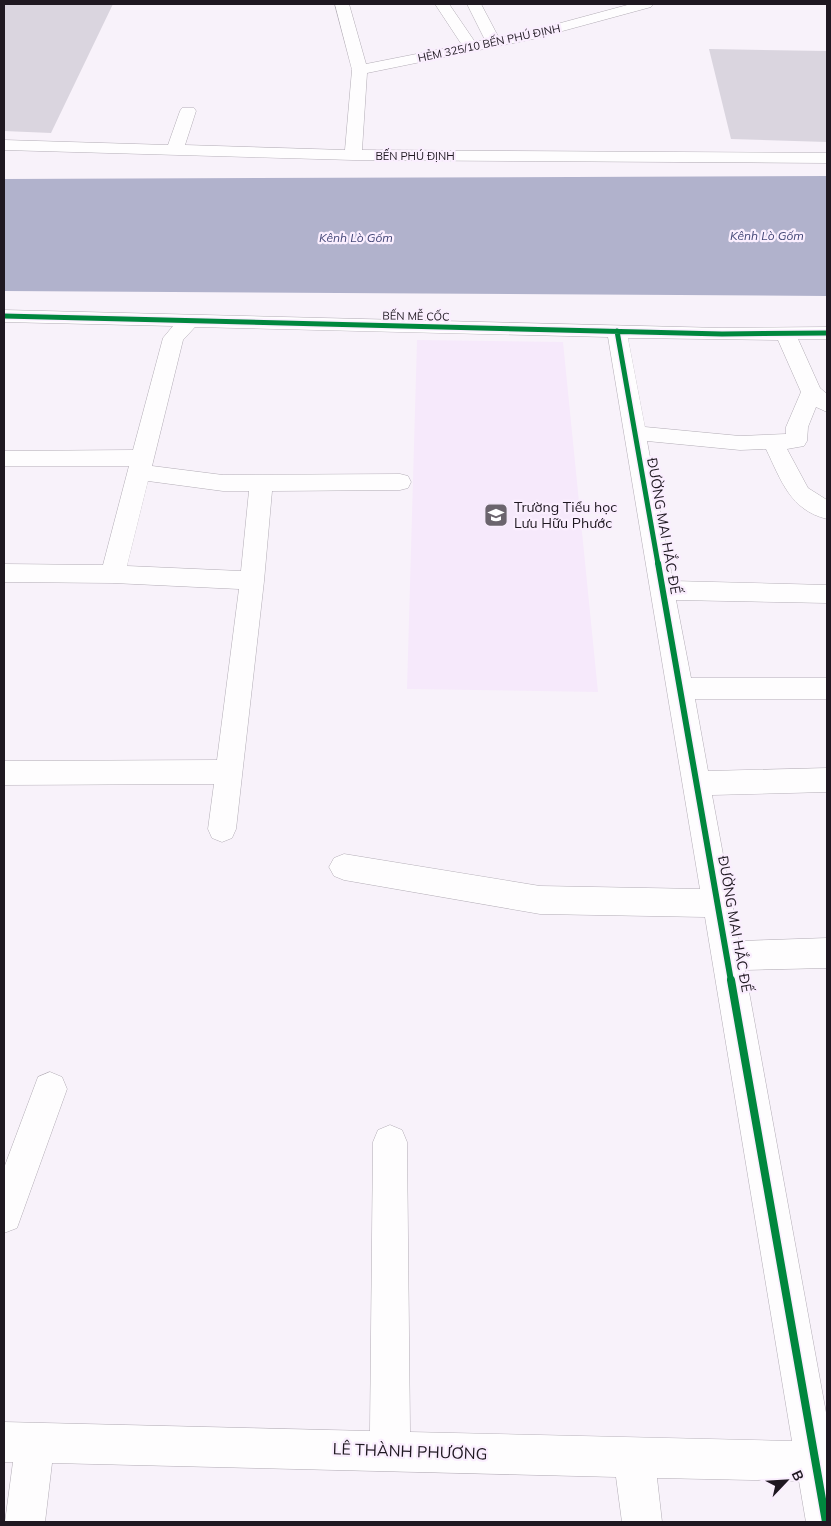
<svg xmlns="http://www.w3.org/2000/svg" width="831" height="1526" viewBox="0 0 831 1526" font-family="Mulish,sans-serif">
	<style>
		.built { fill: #f6e9fb }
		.water { fill: #b1b2cc }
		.building { fill: #dad5df }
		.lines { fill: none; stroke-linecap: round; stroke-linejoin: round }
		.minor-casing { stroke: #b3adb6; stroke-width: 1 }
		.minor { fill: #fefdfe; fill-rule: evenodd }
		.cycleway-far2-casing { stroke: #faeefe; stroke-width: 8 }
		.cycleway-far1-casing { stroke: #faeefe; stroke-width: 9 }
		.cycleway-casing { stroke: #faeefe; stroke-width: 11 }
		.cycleway-far2 { stroke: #00873e; stroke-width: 5 }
		.cycleway-far1 { stroke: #00873e; stroke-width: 6 }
		.cycleway { stroke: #00873e; stroke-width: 8 }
		.labels { text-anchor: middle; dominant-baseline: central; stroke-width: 4.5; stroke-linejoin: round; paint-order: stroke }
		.far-street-label { font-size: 11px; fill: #1f1821; stroke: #faeefe }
		.far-water-label { font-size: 12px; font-style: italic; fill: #434777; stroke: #faeefe }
		.poi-label { font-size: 14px; fill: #1f1821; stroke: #faeefe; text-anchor: start }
		.street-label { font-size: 14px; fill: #1f1821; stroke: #faeefe }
		.near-street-label { font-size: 16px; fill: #1f1821; stroke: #faeefe }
	</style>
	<rect width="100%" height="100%" fill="#f8f2fa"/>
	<!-- built -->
	<path class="built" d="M 417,340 L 563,342 L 598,692 L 407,689 Z"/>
	<!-- water -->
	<path class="water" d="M 827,176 L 827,296 L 4,291 L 4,179 Z"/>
	<!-- building -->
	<path class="building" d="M 4,4 L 113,4 L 51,133 L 4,131 Z
		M 709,49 L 827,51 L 827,142 L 731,139 Z"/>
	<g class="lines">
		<!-- minor casing -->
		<g class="minor-casing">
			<path id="minor" d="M 335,4 L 349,4 L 366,64 L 462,45 L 435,4 L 449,4 L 475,42 L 485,40 L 467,4 L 481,4 L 499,38 L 531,31 L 631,4 L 653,4 L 651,7 L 533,39 L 367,73 L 362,150 L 827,153 L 827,163 L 353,160 L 4,150 L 4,140 L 168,145 L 180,111 L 182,108 L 194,108 L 196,111 L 185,145 L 345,150 L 352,70 Z
				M 4,310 L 722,328 L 827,327 L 827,339 L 798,339 L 820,388 L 827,394 L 827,412 L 816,407 L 808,427 L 807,441 L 804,446 L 787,449 L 808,488 L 827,500 L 827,519 C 790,510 781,480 766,449 L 740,450 L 647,441 L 673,581 L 827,585 L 827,603 L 676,600 L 691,678 L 827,678 L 827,699 L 695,699 L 708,771 L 827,768 L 827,792 L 712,795 L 739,941 L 827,938 L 827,968 L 745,970 L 827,1418 L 827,1522 L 806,1522 L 799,1481 L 657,1478 L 662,1522 L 622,1522 L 616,1477 L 52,1463 L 45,1522 L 5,1522 L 13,1462 L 4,1462 L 4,1422 L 370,1431 L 373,1142 L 378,1130 L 390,1125 L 402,1130 L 407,1142 L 410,1432 L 792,1441 L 705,917 L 540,914 L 344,880 L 334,876 L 329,867 L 334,858 L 344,854 L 540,886 L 700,889 L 608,337 L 195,327 L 183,340 L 152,466 L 223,475 L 400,474 L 408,476 L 411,482 L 408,488 L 400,490 L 272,491 L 264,581 L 236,829 L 232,838 L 222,842 L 212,838 L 208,829 L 214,784 L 4,785 L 4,761 L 217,760 L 239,589 L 113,583 L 4,582 L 4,564 L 103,565 L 129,466 L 4,466 L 4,451 L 133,450 L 163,338 L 173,326 L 4,322 ZM 628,338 L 778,340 L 801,392 L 786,427 L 786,434 L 740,436 L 645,427 ZM 148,481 L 223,491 L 249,491 L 241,571 L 127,566 Z
				M 50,1072 L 62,1077 L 67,1089 L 17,1228 L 4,1233 L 4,1168 L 38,1077 Z"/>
		</g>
		<!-- minor -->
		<use href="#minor" class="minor"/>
		<!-- cycleway-far2 casing -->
		<g class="cycleway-far2-casing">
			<path id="cycleway-far2" d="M 4,316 L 722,334 L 827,333
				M 617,331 L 658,564"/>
		</g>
		<!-- cycleway-far1 casing -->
		<g class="cycleway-far1-casing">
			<path id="cycleway-far1" d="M 658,563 L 731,981"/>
		</g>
		<!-- cycleway casing -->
		<g class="cycleway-casing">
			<path id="cycleway" d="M 731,980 L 826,1522"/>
		</g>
		<!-- cycleway-far2 -->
		<use href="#cycleway-far2" class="cycleway-far2"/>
		<!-- cycleway-far1 -->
		<use href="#cycleway-far1" class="cycleway-far1"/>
		<!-- cycleway -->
		<use href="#cycleway" class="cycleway"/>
	</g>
	<!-- icons -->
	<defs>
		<g id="school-square" transform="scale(1.25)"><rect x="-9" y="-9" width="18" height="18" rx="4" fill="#6b646d" stroke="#faeefe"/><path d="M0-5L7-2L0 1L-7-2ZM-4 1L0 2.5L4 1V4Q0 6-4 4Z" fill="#fff"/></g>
	</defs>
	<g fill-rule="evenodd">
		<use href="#school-square" x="496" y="515"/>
	</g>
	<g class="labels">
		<!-- far-street labels -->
		<g class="far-street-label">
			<text transform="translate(489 43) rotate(-12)">HẺM 325/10 BẾN PHÚ ĐỊNH</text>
			<text x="415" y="156">BẾN PHÚ ĐỊNH</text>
			<text transform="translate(416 316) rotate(1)">BẾN MỄ CỐC</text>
		</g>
		<!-- far-water labels -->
		<g class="far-water-label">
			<text x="767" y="235">Kênh Lò Gốm</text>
			<text x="356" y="237">Kênh Lò Gốm</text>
		</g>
		<!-- poi labels -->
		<g class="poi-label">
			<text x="514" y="507">Trường Tiểu học<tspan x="514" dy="16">Lưu Hữu Phước</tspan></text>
		</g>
		<!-- street labels -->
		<g class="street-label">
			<text transform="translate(664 526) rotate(80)">ĐƯỜNG MAI HẮC ĐẾ</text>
			<text transform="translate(735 924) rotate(80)">ĐƯỜNG MAI HẮC ĐẾ</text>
		</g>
		<!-- near-street labels -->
		<g class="near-street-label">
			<text transform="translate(410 1451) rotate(2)">LÊ THÀNH PHƯƠNG</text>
		</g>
	</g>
	<!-- border -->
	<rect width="831" height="1526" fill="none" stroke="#1f1821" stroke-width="10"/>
	<!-- north arrow -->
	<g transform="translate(786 1481) rotate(65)" stroke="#faeefe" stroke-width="4" paint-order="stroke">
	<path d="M0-4L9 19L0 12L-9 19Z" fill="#1f1821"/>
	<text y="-8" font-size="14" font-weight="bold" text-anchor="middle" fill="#1f1821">B</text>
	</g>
</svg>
